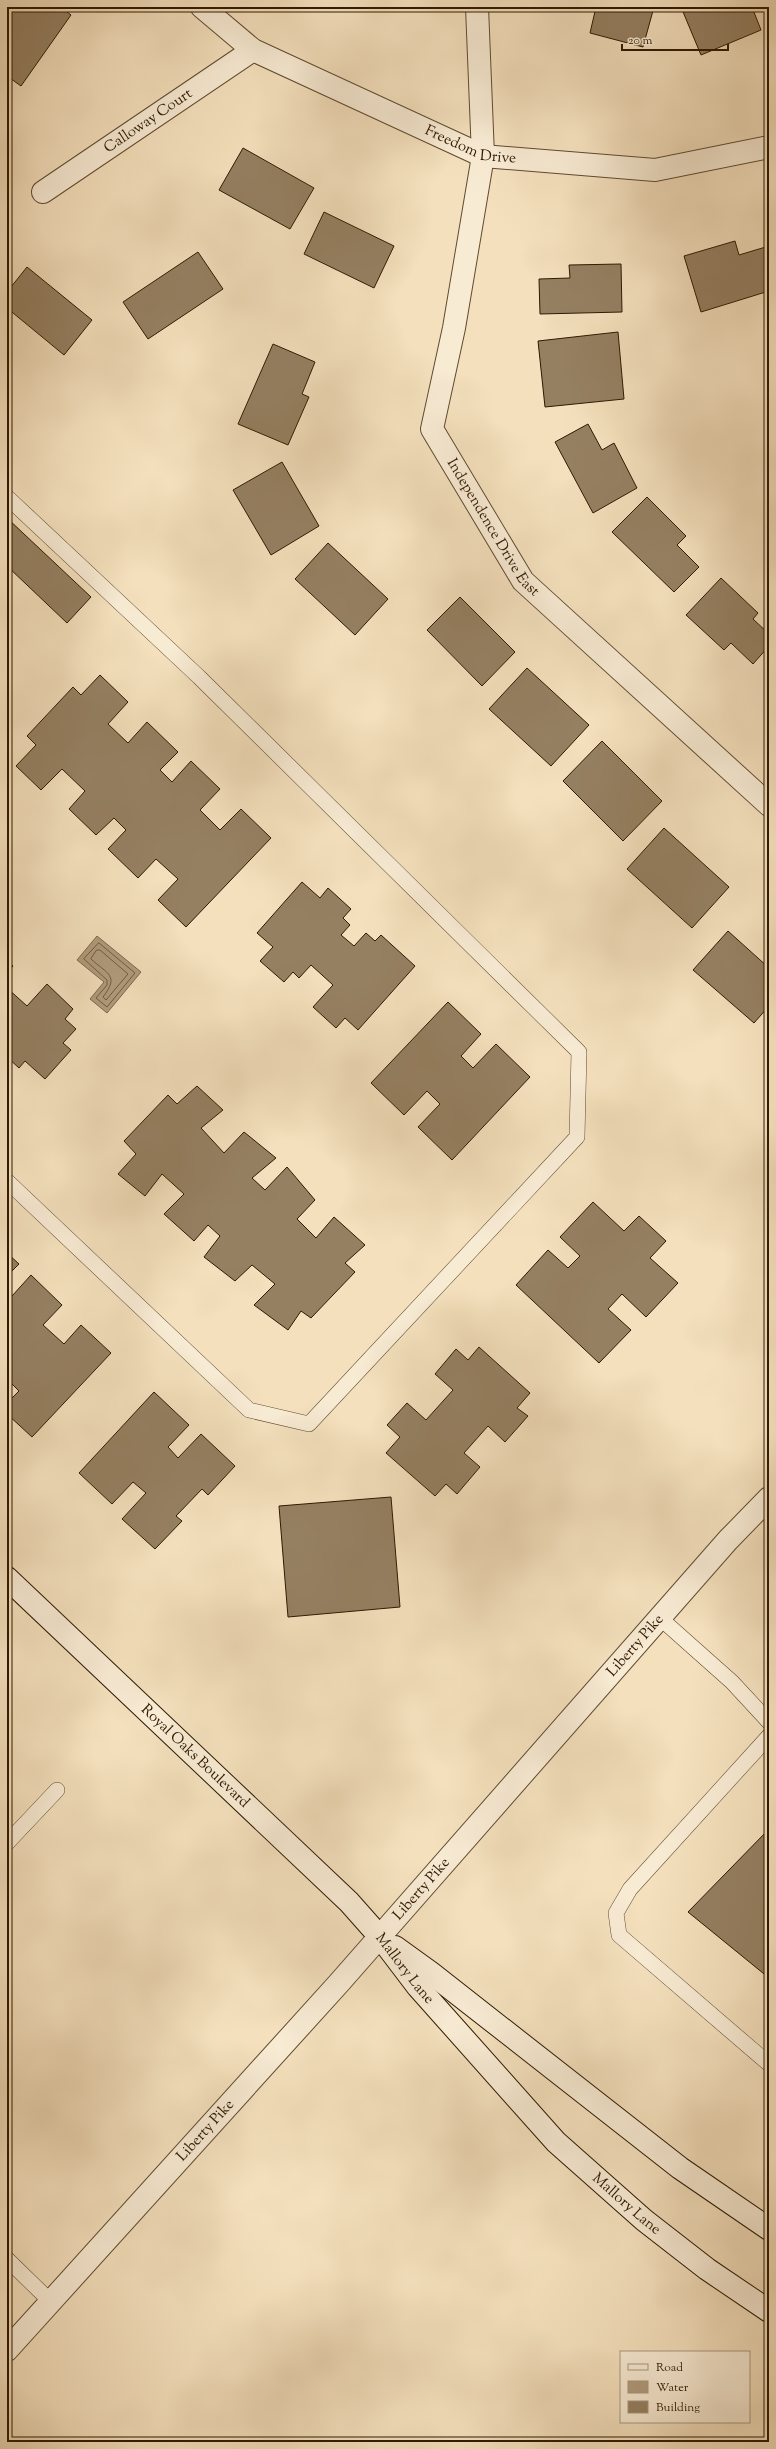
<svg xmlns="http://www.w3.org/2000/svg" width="776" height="2449" viewBox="0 0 776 2449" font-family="'Sorts Mill Goudy',serif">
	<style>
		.water { fill: #b19c7d; stroke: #7d684b }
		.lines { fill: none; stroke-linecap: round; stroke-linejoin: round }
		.shore { stroke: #705a3e; stroke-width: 1 }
		.building { fill: #958062; stroke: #2e1900 }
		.service-casing { stroke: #604b2f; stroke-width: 16 }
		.minor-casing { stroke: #604b2f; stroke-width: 24 }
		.tertiary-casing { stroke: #604b2f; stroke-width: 24 }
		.secondary-casing { stroke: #2e1900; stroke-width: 24 }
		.service { stroke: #f8ebd4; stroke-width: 15 }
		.minor { stroke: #f8ebd4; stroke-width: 22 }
		.tertiary { stroke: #f8ebd4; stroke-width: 22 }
		.secondary { stroke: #f8ebd4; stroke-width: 22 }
		.labels { text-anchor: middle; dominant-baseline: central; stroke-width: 4; stroke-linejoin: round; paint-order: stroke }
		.street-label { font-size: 15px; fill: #2e1900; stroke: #f8ebd4 }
	</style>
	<rect width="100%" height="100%" fill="#f4e0bd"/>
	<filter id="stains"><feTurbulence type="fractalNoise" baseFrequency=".005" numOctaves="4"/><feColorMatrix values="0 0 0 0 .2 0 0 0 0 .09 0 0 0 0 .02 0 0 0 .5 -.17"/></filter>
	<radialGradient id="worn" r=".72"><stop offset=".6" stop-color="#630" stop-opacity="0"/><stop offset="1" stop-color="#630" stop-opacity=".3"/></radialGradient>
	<!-- water -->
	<path class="water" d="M 97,936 L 141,972 L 107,1013 L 90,999 L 104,982 L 77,960 Z"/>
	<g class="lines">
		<!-- shore -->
		<path class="shore" d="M 99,943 L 135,973 L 107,1007 L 96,998 L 107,985 L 107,980 L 84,959 Z
			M 97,950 L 100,950 L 128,974 L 106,1000 L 103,997 C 120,975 107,974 91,959 Z"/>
	</g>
	<!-- building -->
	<path class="building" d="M 7,7 L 16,7 L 24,12 L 28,7 L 61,7 L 71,15 L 21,86 L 7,76 Z
		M 596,7 L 654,7 L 643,47 L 590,33 Z
		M 681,7 L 752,7 L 761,30 L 701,55 Z
		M 243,148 L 314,188 L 290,229 L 219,190 Z
		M 324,212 L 394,246 L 374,288 L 304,254 Z
		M 735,241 L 739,255 L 769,246 L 769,291 L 701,312 L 684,256 Z
		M 198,252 L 223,289 L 148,339 L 123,302 Z
		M 621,264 L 622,312 L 540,314 L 539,279 L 570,278 L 569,265 Z
		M 27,267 L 92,320 L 64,355 L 7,308 L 7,292 Z
		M 618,332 L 624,399 L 545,407 L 538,341 Z
		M 273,344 L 315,362 L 302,394 L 309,397 L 288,445 L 238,424 Z
		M 588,424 L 602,450 L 614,443 L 637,488 L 593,513 L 555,442 Z
		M 282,462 L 319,526 L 271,555 L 233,490 Z
		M 647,497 L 686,536 L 677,545 L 699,567 L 674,592 L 612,532 Z
		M 7,518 L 91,597 L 67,623 L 7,566 Z
		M 328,543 L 388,599 L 355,635 L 295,579 Z
		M 721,578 L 758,613 L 753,619 L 769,634 L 769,646 L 753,664 L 731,643 L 724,650 L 686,615 Z
		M 460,597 L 515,652 L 482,686 L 427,630 Z
		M 527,668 L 589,725 L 551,766 L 489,709 Z
		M 100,675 L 128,702 L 108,724 L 128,743 L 147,722 L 178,752 L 160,770 L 172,782 L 191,761 L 220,789 L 200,810 L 220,830 L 241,809 L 271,838 L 186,927 L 158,900 L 178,879 L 156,859 L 138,878 L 108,849 L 126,830 L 114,818 L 96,835 L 69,809 L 85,791 L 62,769 L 41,790 L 16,766 L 36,745 L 27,736 L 73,687 L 81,695 Z
		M 602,741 L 662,801 L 623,841 L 563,781 Z
		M 664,828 L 729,887 L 692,928 L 627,869 Z
		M 302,882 L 320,898 L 328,888 L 351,909 L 343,918 L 350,925 L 341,935 L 354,946 L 366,933 L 375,941 L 381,935 L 415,966 L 358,1030 L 345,1018 L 336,1028 L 313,1007 L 333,985 L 311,965 L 299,978 L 293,972 L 284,982 L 260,961 L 273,947 L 257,933 Z
		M 728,931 L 769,968 L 769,1006 L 754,1023 L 693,970 Z
		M 7,961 L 13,966 L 7,973 Z
		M 47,984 L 73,1009 L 65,1019 L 76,1029 L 63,1043 L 71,1050 L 45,1079 L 25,1061 L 19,1068 L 7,1057 L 7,1024 L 9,1021 L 7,1019 L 7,988 L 27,1006 Z
		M 448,1002 L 481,1034 L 461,1056 L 473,1068 L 496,1044 L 530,1077 L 452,1160 L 418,1127 L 440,1104 L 427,1091 L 404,1115 L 371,1083 Z
		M 197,1086 L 223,1110 L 201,1128 L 224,1153 L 244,1132 L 276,1158 L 252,1178 L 265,1190 L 287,1167 L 315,1200 L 297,1219 L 316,1238 L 334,1217 L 365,1245 L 345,1263 L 355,1272 L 311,1318 L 301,1311 L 288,1330 L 254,1305 L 275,1284 L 252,1265 L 235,1281 L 204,1257 L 220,1236 L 208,1225 L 194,1241 L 164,1214 L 184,1194 L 162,1174 L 145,1196 L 118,1174 L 136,1154 L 124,1141 L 168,1095 L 177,1104 Z
		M 593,1202 L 624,1231 L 639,1216 L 666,1241 L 650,1258 L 678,1283 L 646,1317 L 622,1294 L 608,1309 L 631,1330 L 599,1363 L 516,1285 L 548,1250 L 568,1268 L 580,1256 L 560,1237 Z
		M 7,1253 L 19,1264 L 7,1276 Z
		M 31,1275 L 62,1305 L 43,1325 L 64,1344 L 81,1325 L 111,1353 L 32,1437 L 7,1414 L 7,1403 L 19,1391 L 7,1379 L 7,1291 L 12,1296 Z
		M 479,1347 L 530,1393 L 517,1408 L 528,1416 L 505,1442 L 488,1426 L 464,1453 L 480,1467 L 457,1494 L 446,1484 L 435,1496 L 386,1453 L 400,1437 L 387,1425 L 407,1403 L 426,1420 L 453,1390 L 435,1374 L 456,1349 L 468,1360 Z
		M 154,1392 L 189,1425 L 168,1447 L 178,1458 L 201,1434 L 235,1466 L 208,1495 L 202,1489 L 176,1516 L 182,1521 L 155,1549 L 122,1519 L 146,1493 L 133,1482 L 112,1504 L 79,1473 Z
		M 391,1497 L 400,1607 L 288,1617 L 279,1506 Z
		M 769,1829 L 769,1978 L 688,1912 Z"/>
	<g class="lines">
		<!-- service casing -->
		<g class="service-casing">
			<path id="service" d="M 7,497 L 199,677 L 579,1052 L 577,1137 L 309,1424 L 249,1410 L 7,1181
				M 660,1618 L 732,1682 L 769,1722
				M 769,1736 L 630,1889 L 616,1913 L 619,1935 L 769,2064
				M 7,1843 L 57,1790
				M 7,2259 L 50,2301"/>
		</g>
		<!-- minor casing -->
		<g class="minor-casing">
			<g id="minor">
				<path id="s1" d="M 202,7 L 253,50 L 483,156 L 655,170 L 769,147"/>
				<path id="s2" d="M 477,7 L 483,156 L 454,328 L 432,429 L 523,581 L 769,805"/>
				<path id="s3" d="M 43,192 L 253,50"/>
			</g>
		</g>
		<!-- tertiary casing -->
		<g class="tertiary-casing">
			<g id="tertiary">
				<path id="s4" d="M 7,2350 L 339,1983 L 728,1540 L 769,1498"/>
			</g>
		</g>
		<!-- secondary casing -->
		<g class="secondary-casing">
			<g id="secondary">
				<path id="s5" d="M 7,1578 L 349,1902 L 380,1937 L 418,1987 L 556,2142 L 644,2220 L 707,2269 L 769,2311"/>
				<path d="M 395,1947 L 431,1973 L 680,2168 L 769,2229"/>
			</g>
		</g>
		<!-- service -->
		<use href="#service" class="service"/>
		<!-- minor -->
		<use href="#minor" class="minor"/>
		<!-- tertiary -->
		<use href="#tertiary" class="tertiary"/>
		<!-- secondary -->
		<use href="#secondary" class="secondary"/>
	</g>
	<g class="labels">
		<!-- street labels -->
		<g class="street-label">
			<text stroke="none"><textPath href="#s3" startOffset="127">Calloway Court</textPath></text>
			<text stroke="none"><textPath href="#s1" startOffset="305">Freedom Drive</textPath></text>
			<text stroke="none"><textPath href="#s2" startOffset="543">Independence Drive East</textPath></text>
			<text stroke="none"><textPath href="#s4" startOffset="944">Liberty Pike</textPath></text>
			<text stroke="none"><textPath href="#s5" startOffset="259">Royal Oaks Boulevard</textPath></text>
			<text stroke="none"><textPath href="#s4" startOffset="620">Liberty Pike</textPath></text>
			<text stroke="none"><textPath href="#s5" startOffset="558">Mallory Lane</textPath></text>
			<text stroke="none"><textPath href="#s4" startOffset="296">Liberty Pike</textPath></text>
			<text stroke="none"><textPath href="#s5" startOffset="882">Mallory Lane</textPath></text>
		</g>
	</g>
	<!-- margin -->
	<rect width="776" height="2449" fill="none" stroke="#f4e0bd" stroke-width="24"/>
	<rect x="8" y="8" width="760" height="2433" fill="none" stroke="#2e1900" stroke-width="2"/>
	<rect x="12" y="12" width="752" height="2425" fill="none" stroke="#2e1900"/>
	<!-- legend -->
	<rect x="620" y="2351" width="130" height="72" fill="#f8ebd4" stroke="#a7977f"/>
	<rect x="628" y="2364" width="20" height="6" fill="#f8ebd4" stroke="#a7977f"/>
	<text x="656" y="2371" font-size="12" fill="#2e1900">Road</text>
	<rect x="628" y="2381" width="20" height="12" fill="#b19c7d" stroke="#a7977f"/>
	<text x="656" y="2391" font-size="12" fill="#2e1900">Water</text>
	<rect x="628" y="2401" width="20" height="12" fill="#958062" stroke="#a7977f"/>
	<text x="656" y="2411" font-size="12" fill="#2e1900">Building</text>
	<!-- scale -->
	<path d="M622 44v6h106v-6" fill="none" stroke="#2e1900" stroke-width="2"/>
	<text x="628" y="44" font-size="12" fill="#2e1900" stroke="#f8ebd4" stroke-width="3" paint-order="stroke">20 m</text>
	<rect width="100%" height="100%" filter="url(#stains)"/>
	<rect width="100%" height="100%" fill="url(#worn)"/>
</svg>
